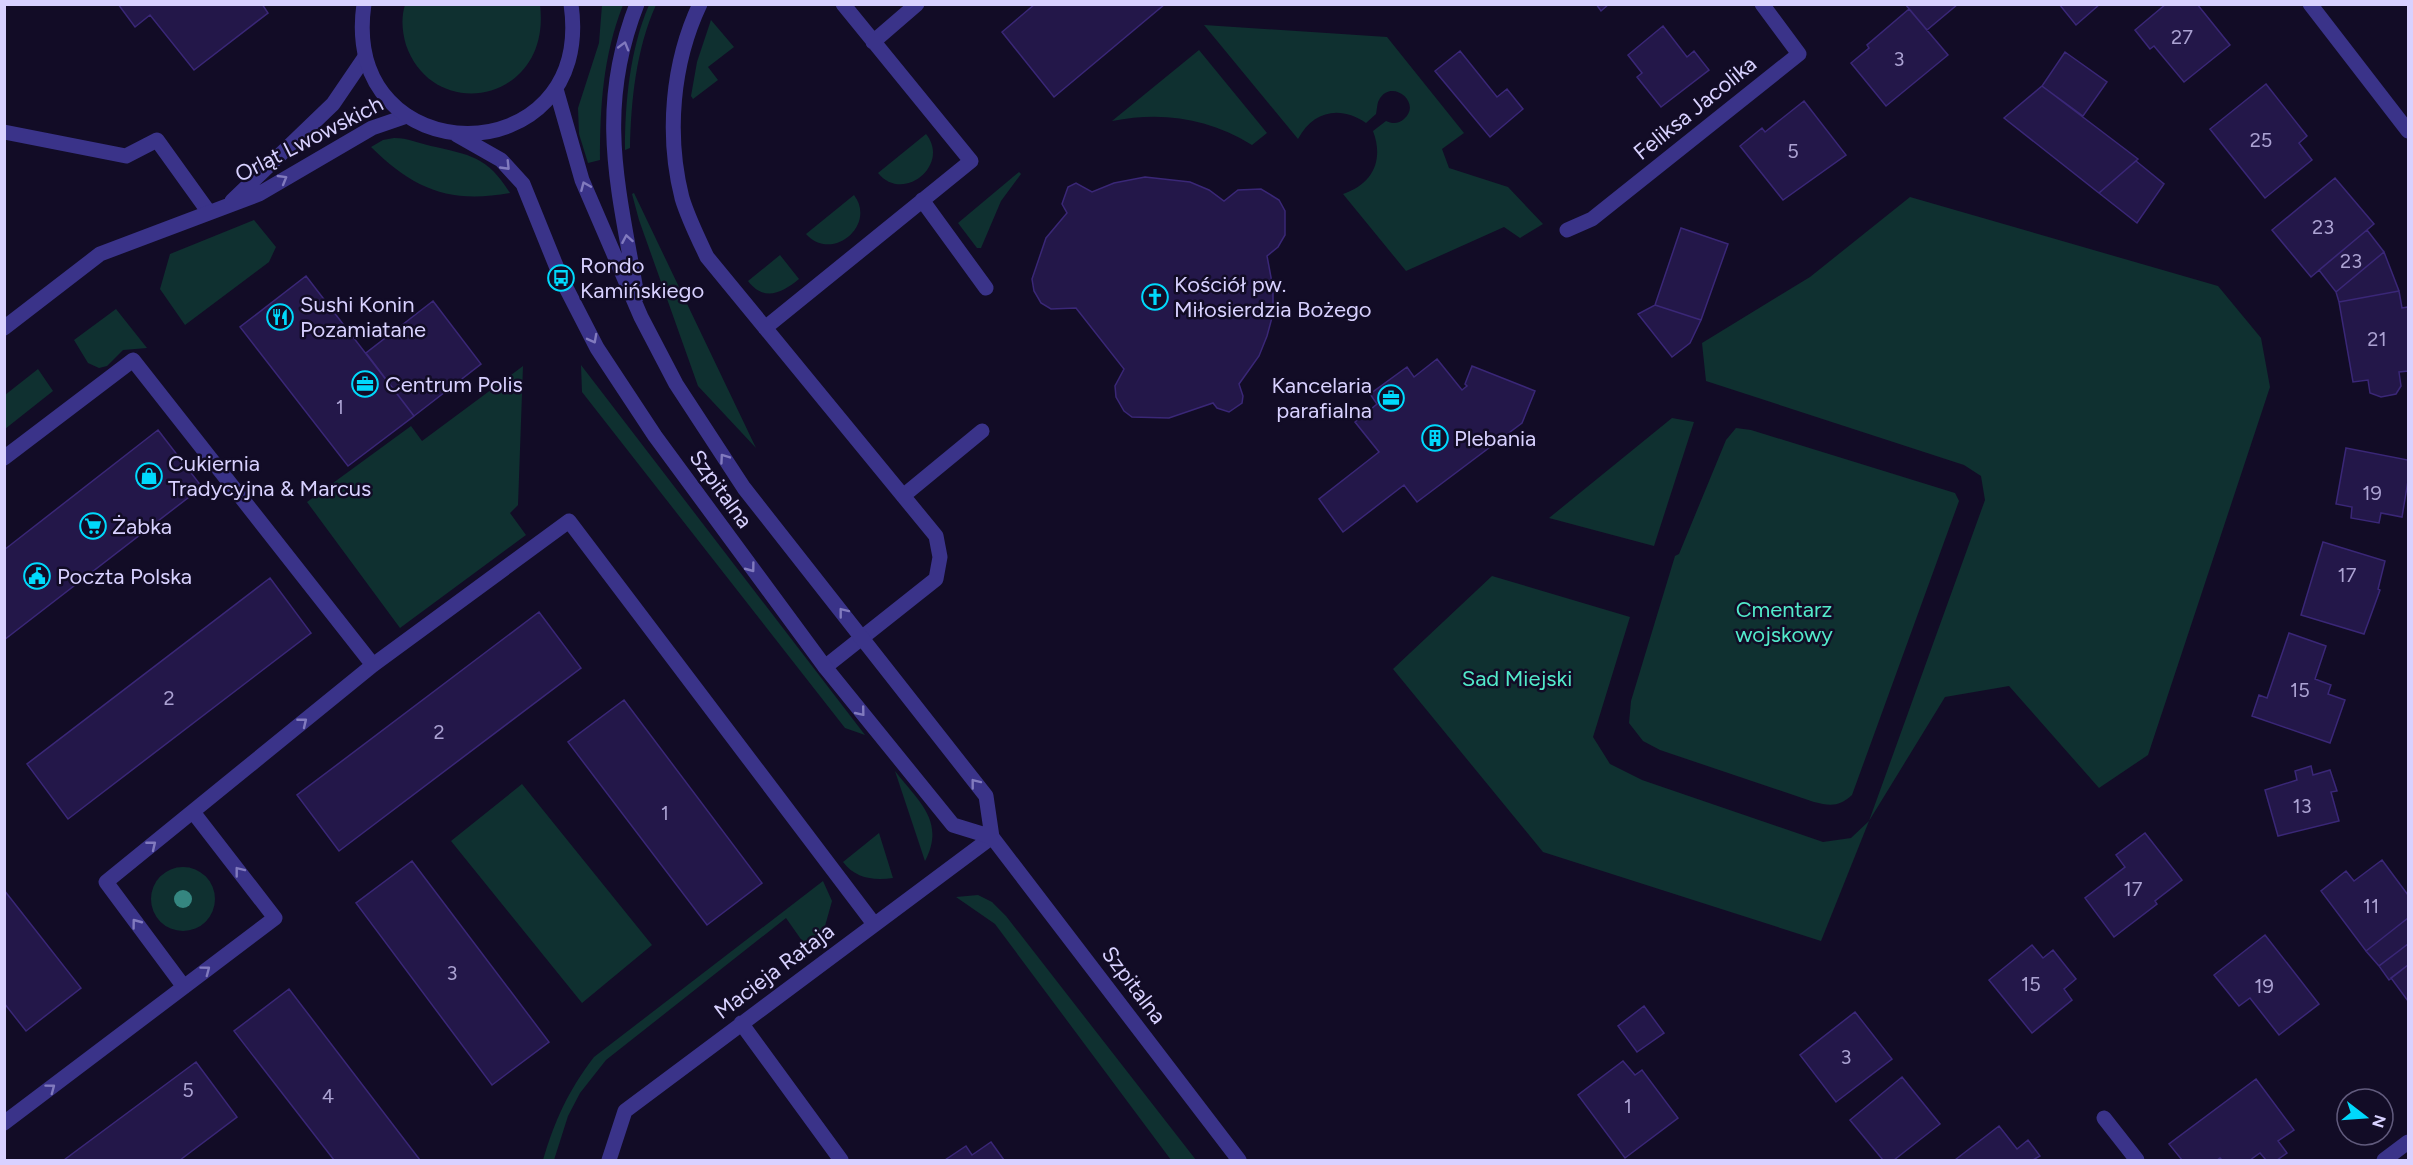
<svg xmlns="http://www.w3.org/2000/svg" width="2413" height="1165" viewBox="0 0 2413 1165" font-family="Figtree,sans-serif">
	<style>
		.green { fill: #0f3030 }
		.building { fill: #231749; stroke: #3a2777; stroke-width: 1.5 }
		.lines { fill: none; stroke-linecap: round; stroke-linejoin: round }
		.service { stroke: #3a3389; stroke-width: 15 }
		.minor { stroke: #3a3389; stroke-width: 15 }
		.tertiary { stroke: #3a3389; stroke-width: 15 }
		.tree { fill: #358680 }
		.oneway { stroke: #817abe }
		.labels { text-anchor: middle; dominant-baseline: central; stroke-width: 5; stroke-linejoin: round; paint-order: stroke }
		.number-label { font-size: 20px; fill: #aba2d2 }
		.street-label { font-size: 22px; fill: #d8d1ff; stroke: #120c26 }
		.poi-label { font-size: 22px; fill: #d8d1ff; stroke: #120c26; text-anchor: start }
		.park-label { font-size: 22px; fill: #52eaca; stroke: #120c26 }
	</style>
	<rect width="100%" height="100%" fill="#120c26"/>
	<!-- green -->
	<path class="green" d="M 405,5 L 540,5 C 552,102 434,125 406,45 C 402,32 401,17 405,5 Z
		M 602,5 L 623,5 C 603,56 600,106 600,160 L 588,163 L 579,134 L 578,108 L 599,43 Z
		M 649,5 L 656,5 C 636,49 631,101 630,148 L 625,150 C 625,102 630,49 649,5 Z
		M 711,20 L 734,47 L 708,67 L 718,80 L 693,99 L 691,96 L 697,62 Z
		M 1204,25 L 1387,37 L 1464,133 L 1442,149 L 1449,168 L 1508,187 L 1543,224 L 1520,238 L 1504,227 L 1406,271 L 1343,194 C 1373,184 1384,160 1373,131 L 1386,121 C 1392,124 1399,124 1404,119 C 1423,103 1391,77 1379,100 C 1377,103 1377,110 1376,114 L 1366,123 C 1340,105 1313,111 1298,139 Z
		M 1199,50 L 1267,133 L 1252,145 C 1209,118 1162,111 1112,121 Z
		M 926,134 C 951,165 903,204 878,173 Z
		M 394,138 C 408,138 418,143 431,146 C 470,155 487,156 510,193 C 449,204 414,189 371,147 L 383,140 Z
		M 1019,172 L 1021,174 L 1001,201 L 981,248 L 977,248 L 958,223 Z
		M 634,193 L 756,448 L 698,386 L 639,220 L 632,194 Z
		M 854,195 C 877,225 832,263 806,234 Z
		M 1910,197 L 2218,286 L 2261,338 L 2270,387 L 2148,755 L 2099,788 L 2009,686 L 1945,697 L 1869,821 L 1821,941 L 1543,852 L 1393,669 L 1492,576 L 1630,617 L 1593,737 L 1610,764 L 1642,780 L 1823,842 L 1851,838 L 1869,821 L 1985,500 L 1981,476 L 1964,465 L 1706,381 L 1702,343 L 1810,277 Z
		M 254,220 L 276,247 L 269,262 L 185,325 L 160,289 L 170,254 Z
		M 780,255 L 799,279 C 782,293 764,302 748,281 Z
		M 116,309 L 147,348 L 123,350 L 107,366 L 99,368 L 88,363 L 74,340 Z
		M 581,365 L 865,735 L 845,728 L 582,392 Z
		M 523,366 L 518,505 L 510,513 L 526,535 L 400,628 L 307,502 L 411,426 L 422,441 Z
		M 38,369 L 53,391 L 5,429 L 5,395 Z
		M 1672,418 L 1694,422 L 1654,546 L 1549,518 Z
		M 1736,428 L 1751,430 L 1955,493 L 1959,501 L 1852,795 C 1839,807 1830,806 1814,802 L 1660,750 L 1643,741 L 1629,723 L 1631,701 L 1675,556 L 1679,554 L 1726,440 Z
		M 895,771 C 918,801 946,821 925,861 Z
		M 522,784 L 652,945 L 582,1003 L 451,841 Z
		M 879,833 L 893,878 C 873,881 855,878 843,862 Z
		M151 899a32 32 0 1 1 64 0a32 32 0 1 1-64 0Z
		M 823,881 L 832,901 L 825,926 L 805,945 L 786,918 L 606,1060 L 580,1093 L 568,1116 L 554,1160 L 543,1160 C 555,1120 568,1091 594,1057 Z
		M 978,895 L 992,902 L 1006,916 L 1196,1160 L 1171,1160 L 995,924 L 956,897 Z"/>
	<!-- building -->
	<path class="building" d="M 118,4 L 262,4 L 268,13 L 194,70 L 150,15 L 135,27 Z
		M 1035,4 L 1165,4 L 1054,97 L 1002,32 Z
		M 1596,4 L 1609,4 L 1601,11 Z
		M 1905,4 L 1958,4 L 1927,30 Z
		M 2059,4 L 2100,4 L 2076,25 Z
		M 2166,4 L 2197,4 L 2230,45 L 2184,82 L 2154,46 L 2150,49 L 2135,30 Z
		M 1909,9 L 1948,55 L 1886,106 L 1851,63 L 1869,48 L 1867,45 Z
		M 1663,26 L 1687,57 L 1694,51 L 1709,70 L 1661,107 L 1637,77 L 1642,73 L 1628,55 Z
		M 1460,51 L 1497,97 L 1507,89 L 1523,109 L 1490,137 L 1435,71 Z
		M 2065,52 L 2107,82 L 2083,116 L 2042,86 Z
		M 2266,84 L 2307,136 L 2299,143 L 2312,160 L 2265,198 L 2210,129 Z
		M 2042,86 L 2138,159 L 2099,193 L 2004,118 Z
		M 1804,101 L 1846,155 L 1783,200 L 1740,146 L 1762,128 L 1765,132 Z
		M 2136,161 L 2164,184 L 2137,223 L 2099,193 Z
		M 1145,177 L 1190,182 L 1209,190 L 1224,201 L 1238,190 L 1261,189 L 1279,200 L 1285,211 L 1285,235 L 1278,247 L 1267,256 L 1273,288 L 1273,314 L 1267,336 L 1259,356 L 1239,384 L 1243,396 L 1242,403 L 1229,412 L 1217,408 L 1213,403 L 1169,418 L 1132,417 L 1124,411 L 1116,397 L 1115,386 L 1124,369 L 1076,308 L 1051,309 L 1041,303 L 1034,291 L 1032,279 L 1046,238 L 1067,213 L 1062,204 L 1068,187 L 1076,183 L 1092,192 L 1114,183 Z
		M 2335,178 L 2374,224 L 2311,277 L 2272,230 Z
		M 1681,228 L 1728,244 L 1701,320 L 1655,305 Z
		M 2367,230 L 2384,252 L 2336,292 L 2319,270 Z
		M 2384,252 L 2399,291 L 2339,302 L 2336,292 Z
		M 306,276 L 414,416 L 348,466 L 240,327 Z
		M 2399,291 L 2402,308 L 2408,307 L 2408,371 L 2399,372 L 2401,386 L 2396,394 L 2381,397 L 2370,393 L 2368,380 L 2353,382 L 2339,302 Z
		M 433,301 L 481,364 L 414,416 L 366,353 Z
		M 1655,305 L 1701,320 L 1690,343 L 1672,357 L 1638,314 Z
		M 1437,359 L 1462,390 L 1467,386 L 1465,384 L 1472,366 L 1535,391 L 1522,423 L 1417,502 L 1404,485 L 1343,532 L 1319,499 L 1379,452 L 1355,422 L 1377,404 L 1370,394 L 1407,367 L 1414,377 Z
		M 158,430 L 202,487 L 4,640 L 4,550 Z
		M 2346,448 L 2408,460 L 2408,481 L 2402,517 L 2381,513 L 2379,523 L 2351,518 L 2352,507 L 2336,504 Z
		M 2323,542 L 2385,561 L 2378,589 L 2380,590 L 2364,634 L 2301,615 Z
		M 270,578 L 311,633 L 68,819 L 27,764 Z
		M 539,612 L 581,668 L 339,851 L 297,795 Z
		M 2289,633 L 2326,646 L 2315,679 L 2331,685 L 2328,694 L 2345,700 L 2330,743 L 2252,716 L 2259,695 L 2267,698 Z
		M 624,700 L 762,883 L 707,925 L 568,742 Z
		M 2311,766 L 2313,775 L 2330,770 L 2337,791 L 2331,792 L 2339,821 L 2278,836 L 2265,790 L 2297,780 L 2295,771 Z
		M 2145,833 L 2182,880 L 2155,901 L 2157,904 L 2114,937 L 2085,898 L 2125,867 L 2116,855 Z
		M 2382,860 L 2408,895 L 2408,918 L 2366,951 L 2321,891 L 2346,871 L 2354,881 Z
		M 412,861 L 549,1042 L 492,1085 L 356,903 Z
		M 4,890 L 81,988 L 26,1031 L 4,1003 Z
		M 2408,918 L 2408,944 L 2379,966 L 2366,951 Z
		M 2265,935 L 2319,1004 L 2279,1035 L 2250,998 L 2239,1006 L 2214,975 Z
		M 2408,944 L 2408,965 L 2389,980 L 2379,966 Z
		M 2032,945 L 2043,958 L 2053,950 L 2076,979 L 2064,989 L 2072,1000 L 2032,1033 L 1989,980 Z
		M 2408,965 L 2408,1001 L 2391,978 Z
		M 289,989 L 420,1160 L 334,1160 L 234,1031 Z
		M 1644,1006 L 1664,1033 L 1637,1052 L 1618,1026 Z
		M 1855,1012 L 1892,1059 L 1836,1102 L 1800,1055 Z
		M 1623,1061 L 1635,1075 L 1642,1070 L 1678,1118 L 1625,1158 L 1578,1095 Z
		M 196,1062 L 237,1117 L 180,1160 L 64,1160 Z
		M 1902,1077 L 1940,1124 L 1894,1160 L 1883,1160 L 1850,1120 Z
		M 2256,1079 L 2294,1130 L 2278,1141 L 2287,1153 L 2277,1160 L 2266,1160 L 2260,1153 L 2250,1160 L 2222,1160 L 2220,1158 L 2217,1160 L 2182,1160 L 2169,1144 Z
		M 1999,1126 L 2017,1149 L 2028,1140 L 2040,1156 L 2033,1160 L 1955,1160 Z
		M 991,1142 L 1004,1160 L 945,1160 L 966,1146 L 972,1155 Z"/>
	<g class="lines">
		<!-- service -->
		<path class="service" d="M 700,4 C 672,63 666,135 682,198 C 688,218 698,238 707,257 L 936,536 L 940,557 L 936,579 L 825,667
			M 873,42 L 917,4
			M 4,132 L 126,156 L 157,140 L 208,211
			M 922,200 L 986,288
			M 765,328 L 971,161 L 843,4
			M 903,496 L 982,431"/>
		<!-- minor -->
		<path class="minor" d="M 2310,4 L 2408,131
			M 232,201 L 333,104 L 365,57
			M 1567,230 L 1592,219 L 1799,54 L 1762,4
			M 4,328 L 100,254 L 259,194 L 372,128 L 407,116
			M 4,458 L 133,360 L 373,665
			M 184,987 L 106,882 L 373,665 L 569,521 L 874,924
			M 741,1023 L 841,1160
			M 2104,1118 L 2137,1160
			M 4,1123 L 275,918 L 193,812
			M 609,1160 L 625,1111 L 992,837
			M 2384,1160 L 2408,1142"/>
		<!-- tertiary -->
		<path class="tertiary" d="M 364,4 C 339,176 596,177 571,4
			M 637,4 C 595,111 619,189 637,296
			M 556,89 L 582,180 L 641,317 L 676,384 L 744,488 L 986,796 L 992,837 L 1239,1160
			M 457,135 L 501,160 L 523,184 L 561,278 L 597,348 L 655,436 L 825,667 L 953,825 L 992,837"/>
	</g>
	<!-- trees -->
	<circle class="tree" cx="183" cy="899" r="9"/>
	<!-- one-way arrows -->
	<defs><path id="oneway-chevron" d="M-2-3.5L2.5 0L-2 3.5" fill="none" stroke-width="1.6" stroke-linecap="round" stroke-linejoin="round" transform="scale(1.5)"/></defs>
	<g class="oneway">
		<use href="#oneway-chevron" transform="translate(624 46) rotate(-74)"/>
		<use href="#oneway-chevron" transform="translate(506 166) rotate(46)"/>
		<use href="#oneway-chevron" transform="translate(283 179) rotate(-30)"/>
		<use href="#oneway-chevron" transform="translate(585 186) rotate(-113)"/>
		<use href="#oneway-chevron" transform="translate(627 239) rotate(-100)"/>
		<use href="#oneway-chevron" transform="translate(593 339) rotate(62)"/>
		<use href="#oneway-chevron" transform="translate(724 458) rotate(-125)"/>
		<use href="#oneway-chevron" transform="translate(751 568) rotate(53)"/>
		<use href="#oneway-chevron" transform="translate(843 612) rotate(-128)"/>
		<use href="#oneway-chevron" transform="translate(861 712) rotate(51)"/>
		<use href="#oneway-chevron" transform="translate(303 722) rotate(-39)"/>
		<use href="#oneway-chevron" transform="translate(975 783) rotate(-128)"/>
		<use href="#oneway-chevron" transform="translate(152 845) rotate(-39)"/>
		<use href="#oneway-chevron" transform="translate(239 871) rotate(-128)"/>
		<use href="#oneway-chevron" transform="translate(136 923) rotate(-127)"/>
		<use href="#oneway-chevron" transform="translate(206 970) rotate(-37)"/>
		<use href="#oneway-chevron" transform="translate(51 1088) rotate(-37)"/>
	</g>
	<!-- icons -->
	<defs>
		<g id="bus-ring" transform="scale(1.35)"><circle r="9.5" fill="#120c26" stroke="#00d9fc" stroke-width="1.5"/><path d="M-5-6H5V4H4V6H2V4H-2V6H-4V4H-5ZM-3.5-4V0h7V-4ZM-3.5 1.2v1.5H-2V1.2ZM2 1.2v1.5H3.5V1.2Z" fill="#00d9fc"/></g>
		<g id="church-ring" transform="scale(1.35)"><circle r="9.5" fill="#120c26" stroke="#00d9fc" stroke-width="1.5"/><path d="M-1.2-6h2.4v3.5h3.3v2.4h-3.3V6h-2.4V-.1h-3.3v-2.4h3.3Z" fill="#00d9fc"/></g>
		<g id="restaurant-ring" transform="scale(1.35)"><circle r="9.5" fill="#120c26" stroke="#00d9fc" stroke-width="1.5"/><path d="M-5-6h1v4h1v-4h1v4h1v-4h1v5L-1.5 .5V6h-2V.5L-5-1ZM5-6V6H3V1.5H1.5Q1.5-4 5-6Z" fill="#00d9fc"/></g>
		<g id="office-ring" transform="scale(1.35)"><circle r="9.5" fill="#120c26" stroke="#00d9fc" stroke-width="1.5"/><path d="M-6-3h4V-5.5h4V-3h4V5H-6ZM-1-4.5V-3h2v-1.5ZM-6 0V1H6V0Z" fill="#00d9fc"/></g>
		<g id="building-ring" transform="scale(1.35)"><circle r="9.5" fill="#120c26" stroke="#00d9fc" stroke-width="1.5"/><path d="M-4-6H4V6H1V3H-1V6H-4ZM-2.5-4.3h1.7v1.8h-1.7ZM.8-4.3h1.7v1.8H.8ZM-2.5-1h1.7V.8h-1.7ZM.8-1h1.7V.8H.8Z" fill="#00d9fc"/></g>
		<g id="shop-ring" transform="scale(1.35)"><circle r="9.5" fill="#120c26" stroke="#00d9fc" stroke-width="1.5"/><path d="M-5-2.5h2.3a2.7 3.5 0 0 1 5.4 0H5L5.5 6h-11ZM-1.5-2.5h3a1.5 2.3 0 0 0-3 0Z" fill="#00d9fc"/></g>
		<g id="supermarket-ring" transform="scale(1.35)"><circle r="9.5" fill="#120c26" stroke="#00d9fc" stroke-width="1.5"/><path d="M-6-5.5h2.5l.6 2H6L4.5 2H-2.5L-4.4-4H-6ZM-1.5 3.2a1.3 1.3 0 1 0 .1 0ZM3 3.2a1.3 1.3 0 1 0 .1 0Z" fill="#00d9fc"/></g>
		<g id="civic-ring" transform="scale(1.35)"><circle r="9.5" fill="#120c26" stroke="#00d9fc" stroke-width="1.5"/><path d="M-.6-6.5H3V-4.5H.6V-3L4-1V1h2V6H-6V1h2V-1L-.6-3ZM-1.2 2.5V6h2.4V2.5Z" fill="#00d9fc"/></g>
	</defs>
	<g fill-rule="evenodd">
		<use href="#bus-ring" x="561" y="278"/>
		<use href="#church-ring" x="1155" y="297"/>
		<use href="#restaurant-ring" x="280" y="317"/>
		<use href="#office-ring" x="365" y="384"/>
		<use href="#office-ring" x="1391" y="398"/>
		<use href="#building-ring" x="1435" y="438"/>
		<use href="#shop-ring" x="149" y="476"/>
		<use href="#supermarket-ring" x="93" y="526"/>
		<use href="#civic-ring" x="37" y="576"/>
	</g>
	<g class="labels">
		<!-- number labels -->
		<g class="number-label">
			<text x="2182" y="37">27</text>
			<text x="1899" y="59">3</text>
			<text x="2261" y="140">25</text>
			<text x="1793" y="151">5</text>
			<text x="2323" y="227">23</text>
			<text x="2351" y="261">23</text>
			<text x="2377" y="339">21</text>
			<text x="340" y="407">1</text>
			<text x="2372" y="493">19</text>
			<text x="2347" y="575">17</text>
			<text x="2300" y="690">15</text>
			<text x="169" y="698">2</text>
			<text x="439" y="732">2</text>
			<text x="2302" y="806">13</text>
			<text x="665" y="813">1</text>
			<text x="2133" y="889">17</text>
			<text x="2371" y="906">11</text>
			<text x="452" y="973">3</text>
			<text x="2031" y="984">15</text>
			<text x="2264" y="986">19</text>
			<text x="1846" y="1057">3</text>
			<text x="188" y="1090">5</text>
			<text x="328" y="1096">4</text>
			<text x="1628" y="1106">1</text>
		</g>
		<!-- street labels -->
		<g class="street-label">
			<text transform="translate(1695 108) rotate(-39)">Feliksa Jacolika</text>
			<text transform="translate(309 139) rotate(-27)">Orląt Lwowskich</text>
			<text transform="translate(721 489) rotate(54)">Szpitalna</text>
			<text transform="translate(774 971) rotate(-37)">Macieja Rataja</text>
			<text transform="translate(1134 985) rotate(53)">Szpitalna</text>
		</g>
		<!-- poi labels -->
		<g class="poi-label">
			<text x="580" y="265">Rondo<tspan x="580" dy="25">Kamińskiego</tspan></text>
			<text x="1174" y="284">Kościół pw.<tspan x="1174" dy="25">Miłosierdzia Bożego</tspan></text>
			<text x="300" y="304">Sushi Konin<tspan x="300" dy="25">Pozamiatane</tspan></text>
			<text x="385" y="384">Centrum Polis</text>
			<text x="1372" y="385" text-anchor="end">Kancelaria<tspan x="1372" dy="25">parafialna</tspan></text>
			<text x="1454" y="438">Plebania</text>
			<text x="168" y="463">Cukiernia<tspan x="168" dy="25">Tradycyjna &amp; Marcus</tspan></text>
			<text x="112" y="526">Żabka</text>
			<text x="57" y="576">Poczta Polska</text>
		</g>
		<!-- park labels -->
		<g class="park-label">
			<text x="1784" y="609">Cmentarz<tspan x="1784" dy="25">wojskowy</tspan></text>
			<text x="1517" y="678">Sad Miejski</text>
		</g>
	</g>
	<!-- border -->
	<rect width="2413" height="1165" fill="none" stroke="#d8d1ff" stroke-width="12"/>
	<!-- north arrow -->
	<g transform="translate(2365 1117) rotate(107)"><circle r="28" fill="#120c26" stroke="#615b7d" stroke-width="1.5"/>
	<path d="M0-4.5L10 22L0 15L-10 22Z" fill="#00d9fc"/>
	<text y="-9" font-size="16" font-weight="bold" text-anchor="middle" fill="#d8d1ff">N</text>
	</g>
</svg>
